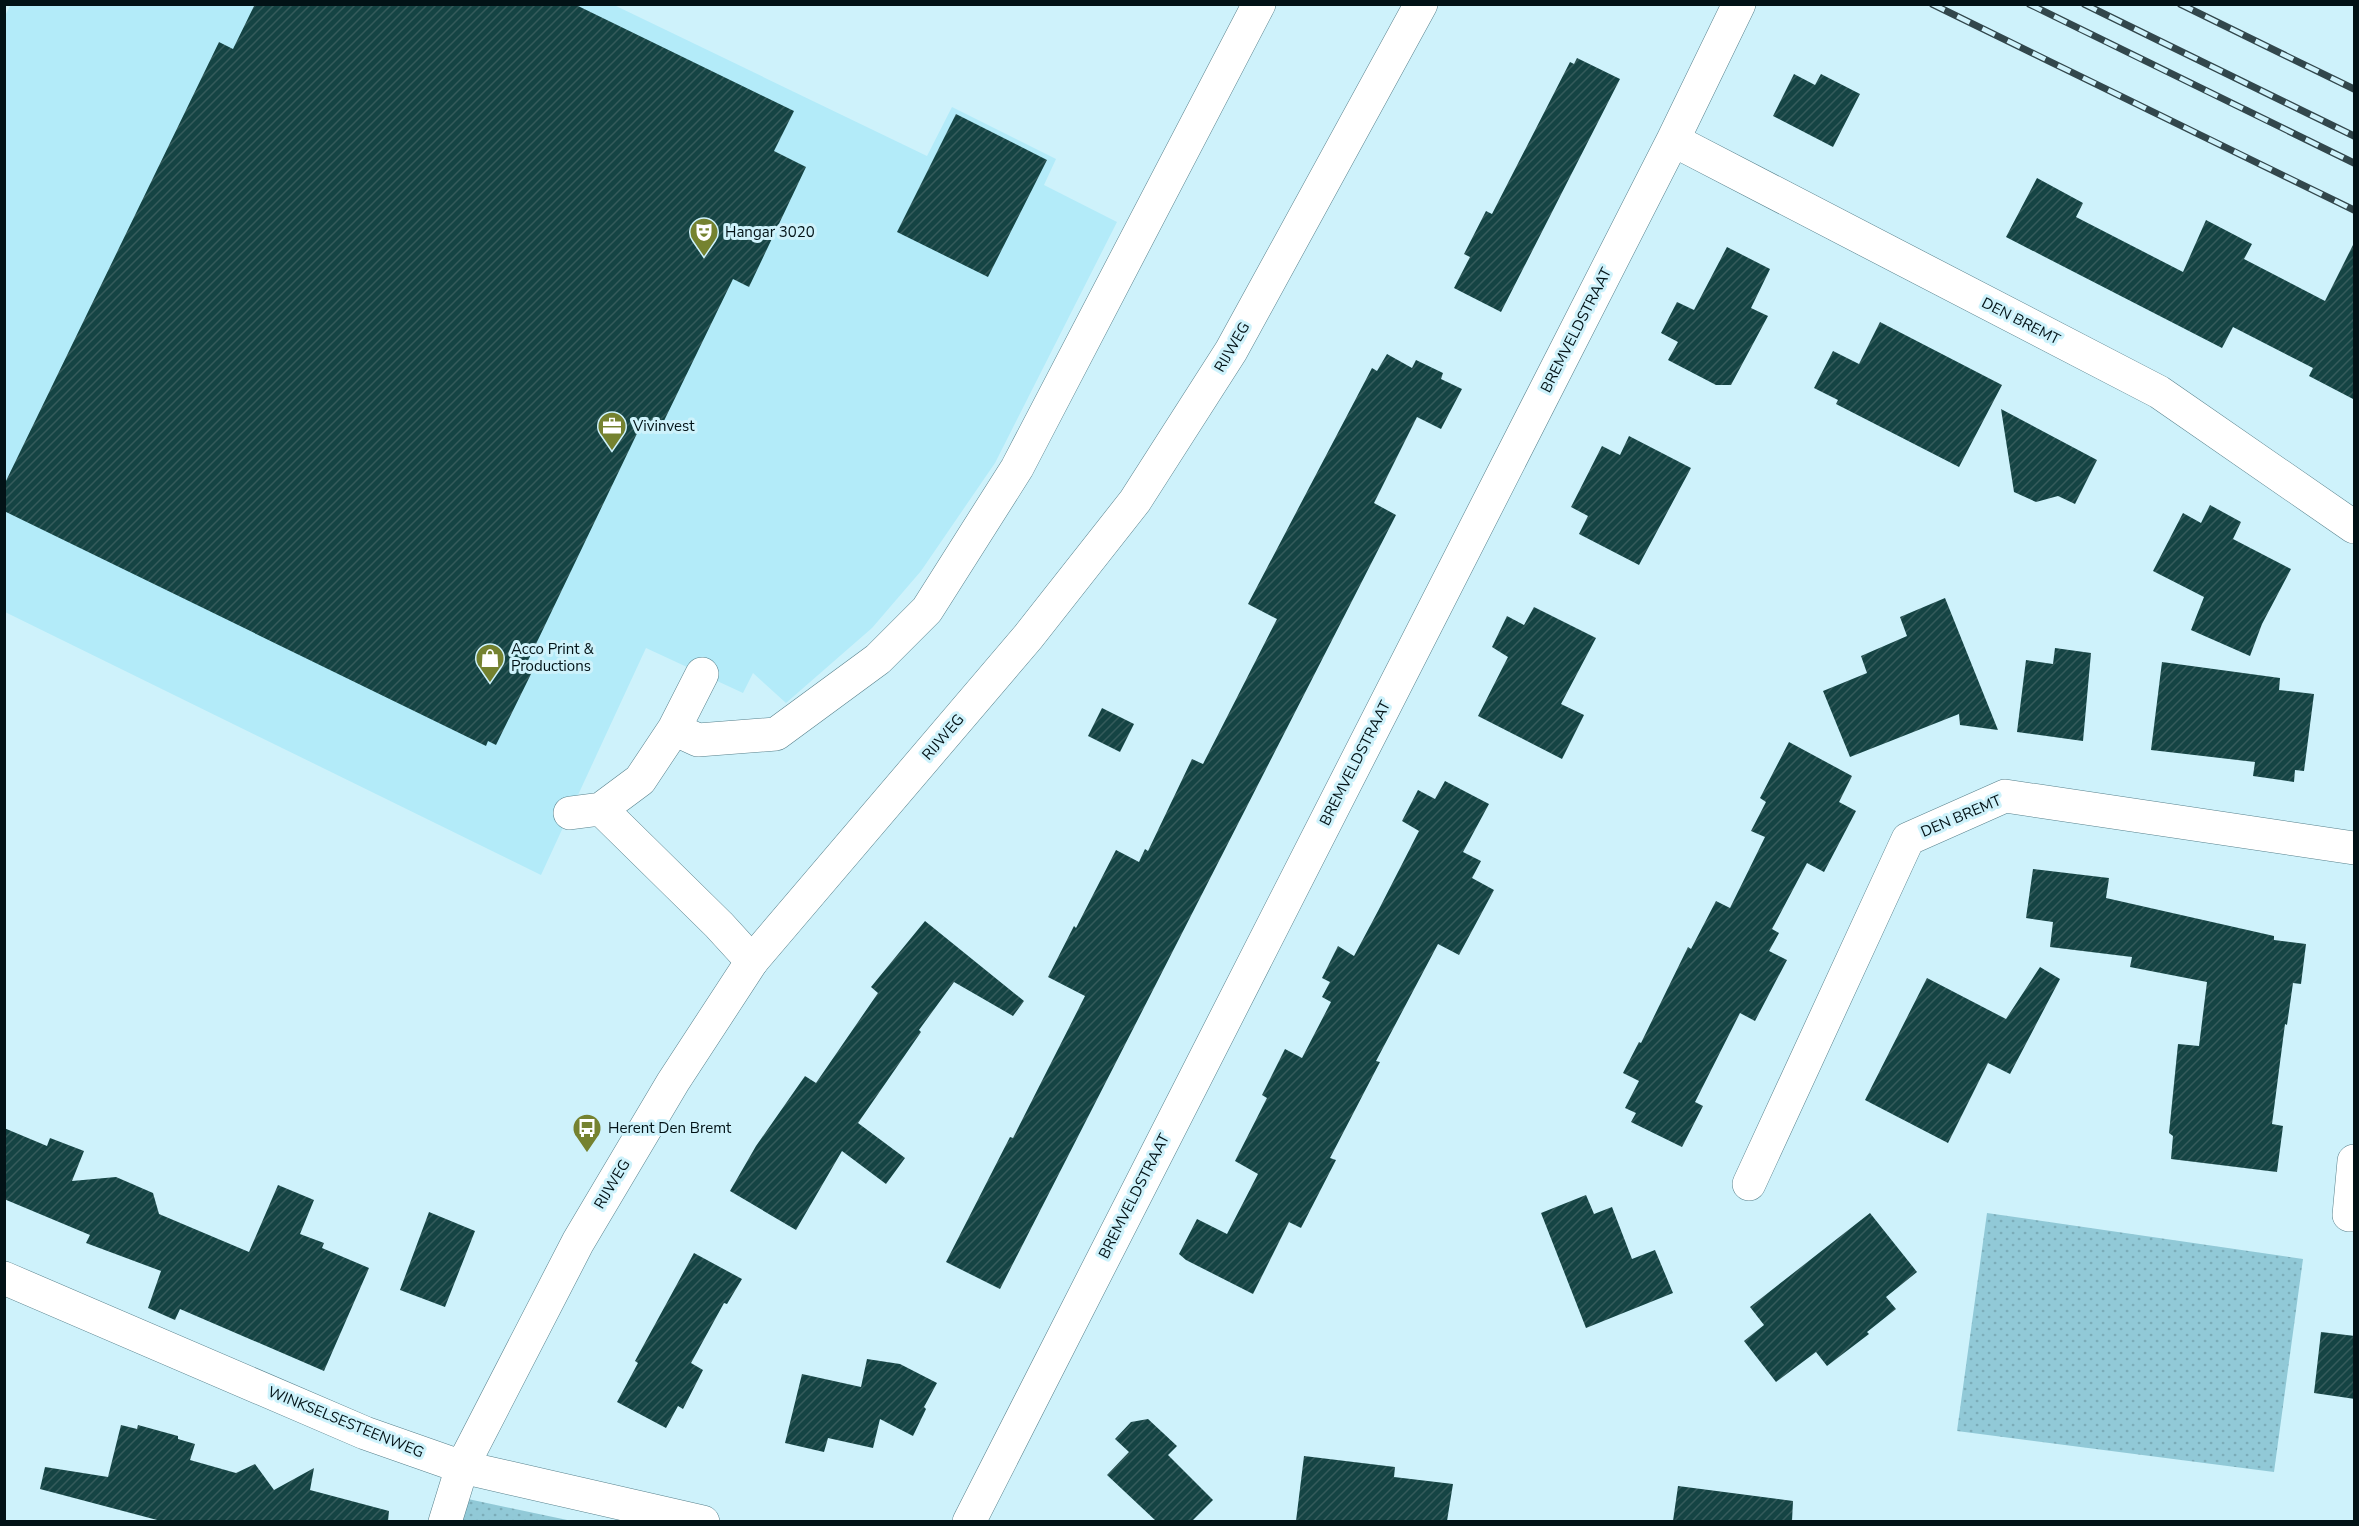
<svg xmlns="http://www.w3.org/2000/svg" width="2359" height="1526" viewBox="0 0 2359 1526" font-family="'Nunito Sans',sans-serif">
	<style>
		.built { fill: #b3ebf9 }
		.park { fill: url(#park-dots) }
		.building { fill: url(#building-hatch) }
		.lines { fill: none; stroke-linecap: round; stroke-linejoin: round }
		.minor-casing { stroke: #57818c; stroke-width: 34 }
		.tertiary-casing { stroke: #57818c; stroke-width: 34 }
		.minor { stroke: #fff; stroke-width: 33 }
		.tertiary { stroke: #fff; stroke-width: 33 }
		.rail-casing { stroke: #32474c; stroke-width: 7 }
		.rail { stroke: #cef2fb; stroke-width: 4.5; stroke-dasharray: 14; stroke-linecap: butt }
		.labels { text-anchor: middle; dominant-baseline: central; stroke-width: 6; stroke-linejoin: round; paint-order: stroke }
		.poi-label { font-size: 15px; fill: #021216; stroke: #cef2fb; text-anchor: start }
		.street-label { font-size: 15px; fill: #021216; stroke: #cef2fb }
	</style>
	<defs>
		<pattern id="park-dots" width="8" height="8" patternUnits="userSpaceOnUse" patternTransform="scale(1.5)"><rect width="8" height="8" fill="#91c9d7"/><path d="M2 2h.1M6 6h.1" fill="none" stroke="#7bacb8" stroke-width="1.8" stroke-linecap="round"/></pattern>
		<pattern id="building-hatch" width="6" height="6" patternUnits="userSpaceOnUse" patternTransform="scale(1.5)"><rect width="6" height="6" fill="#154444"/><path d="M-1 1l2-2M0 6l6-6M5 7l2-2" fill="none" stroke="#355b5b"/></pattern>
	</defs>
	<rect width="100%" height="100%" fill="#cef2fb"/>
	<!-- built -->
	<path class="built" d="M 11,4 L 614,5 L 927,156 L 952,107 L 1056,159 L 1044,185 L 1117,222 L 995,463 L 921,571 L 872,628 L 786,703 L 753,673 L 743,693 L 646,648 L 541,875 L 5,612 L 4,18 Z"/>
	<!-- park -->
	<path class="park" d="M 1987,1213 L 2303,1259 L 2274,1472 L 1957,1431 Z
		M 468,1499 L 572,1521 L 461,1522 Z"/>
	<!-- building -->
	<path class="building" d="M 255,4 L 574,4 L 794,111 L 774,151 L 806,167 L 749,287 L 733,279 L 661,427 L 644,419 L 524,669 L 532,672 L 496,745 L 488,741 L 486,746 L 4,511 L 4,485 L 219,42 L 233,49 Z
		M 1577,58 L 1620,79 L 1501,312 L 1454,288 L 1470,257 L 1464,254 L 1486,211 L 1492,214 L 1570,62 L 1574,64 Z
		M 1794,74 L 1815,85 L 1821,74 L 1860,94 L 1833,147 L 1773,116 Z
		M 956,114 L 1047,160 L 988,277 L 897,232 Z
		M 2037,178 L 2083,203 L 2076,217 L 2183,272 L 2206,220 L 2252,244 L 2244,259 L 2325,301 L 2355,241 L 2355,400 L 2309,376 L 2313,368 L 2233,327 L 2222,348 L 2006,237 Z
		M 1727,247 L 1770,269 L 1751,308 L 1768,316 L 1731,385 L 1716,385 L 1668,360 L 1678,342 L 1661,333 L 1677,302 L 1694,310 Z
		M 1880,322 L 2002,385 L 1959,467 L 1836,404 L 1838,400 L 1814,388 L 1833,351 L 1859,364 Z
		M 1387,354 L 1412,368 L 1416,360 L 1443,373 L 1441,379 L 1462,389 L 1441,429 L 1417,417 L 1374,503 L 1396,515 L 1000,1289 L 946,1262 L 1010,1137 L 1013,1138 L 1085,996 L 1048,977 L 1074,926 L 1076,928 L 1116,850 L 1139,862 L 1145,849 L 1148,851 L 1192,759 L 1203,764 L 1277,619 L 1248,604 L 1372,368 L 1377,371 Z
		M 2001,409 L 2097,460 L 2075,504 L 2058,496 L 2036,502 L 2014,492 Z
		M 1629,436 L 1691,468 L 1639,565 L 1579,534 L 1588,516 L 1571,507 L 1602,446 L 1620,455 Z
		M 2210,505 L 2241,522 L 2233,539 L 2291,569 L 2262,624 L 2250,656 L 2191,630 L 2204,597 L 2153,571 L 2183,513 L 2201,523 Z
		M 1945,598 L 1998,730 L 1960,725 L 1959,714 L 1850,757 L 1823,691 L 1867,673 L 1861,656 L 1907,636 L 1900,617 Z
		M 1534,607 L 1596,638 L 1561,704 L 1584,715 L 1562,759 L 1478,716 L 1508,657 L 1492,647 L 1507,616 L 1524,625 Z
		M 2055,648 L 2091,653 L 2083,741 L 2017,732 L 2026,660 L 2053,664 Z
		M 2162,662 L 2280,678 L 2279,690 L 2314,694 L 2304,771 L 2295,770 L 2294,782 L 2253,776 L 2255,762 L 2151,750 Z
		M 1102,708 L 1134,724 L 1120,752 L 1088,736 Z
		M 1789,742 L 1852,776 L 1839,802 L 1856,811 L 1824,872 L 1807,863 L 1772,929 L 1779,933 L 1769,951 L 1787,960 L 1755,1021 L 1740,1013 L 1695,1102 L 1703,1106 L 1682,1147 L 1631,1122 L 1636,1113 L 1625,1108 L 1639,1081 L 1623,1073 L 1639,1042 L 1641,1043 L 1688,947 L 1691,949 L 1716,901 L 1730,908 L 1765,837 L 1751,831 L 1766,802 L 1760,798 Z
		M 1445,781 L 1489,804 L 1463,852 L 1481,861 L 1472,878 L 1494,890 L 1459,955 L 1438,944 L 1376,1061 L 1380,1062 L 1330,1158 L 1336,1160 L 1301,1228 L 1289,1222 L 1253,1294 L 1186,1260 L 1179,1254 L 1197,1219 L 1227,1234 L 1258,1174 L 1235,1161 L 1267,1098 L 1262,1095 L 1285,1049 L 1302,1058 L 1331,1002 L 1322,997 L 1330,982 L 1322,978 L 1338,946 L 1354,956 L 1378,911 L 1419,831 L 1402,821 L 1418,790 L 1435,799 Z
		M 2033,869 L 2109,878 L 2106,898 L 2274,936 L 2274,940 L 2306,944 L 2301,984 L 2293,983 L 2287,1025 L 2285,1024 L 2272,1124 L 2283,1126 L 2277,1172 L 2171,1159 L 2173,1136 L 2169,1133 L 2178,1044 L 2199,1046 L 2207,982 L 2130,967 L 2132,957 L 2050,947 L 2053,922 L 2026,918 Z
		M 925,921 L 1024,1001 L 1013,1016 L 954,982 L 919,1030 L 921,1032 L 858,1123 L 905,1158 L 886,1184 L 842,1151 L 796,1230 L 730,1191 L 756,1146 L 805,1076 L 816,1083 L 878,993 L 871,987 Z
		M 2040,967 L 2060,979 L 2010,1074 L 1988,1063 L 1948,1143 L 1865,1100 L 1927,978 L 2006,1019 Z
		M 4,1128 L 47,1146 L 50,1138 L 84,1151 L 72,1181 L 116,1177 L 153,1193 L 159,1214 L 249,1252 L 278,1185 L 314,1200 L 300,1234 L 324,1243 L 322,1248 L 369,1268 L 324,1371 L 180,1309 L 175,1320 L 148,1308 L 161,1271 L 86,1243 L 90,1235 L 4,1199 Z
		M 1586,1195 L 1594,1214 L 1612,1207 L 1632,1259 L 1655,1250 L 1673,1293 L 1586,1328 L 1541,1213 Z
		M 429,1212 L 475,1231 L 445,1307 L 400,1290 Z
		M 1870,1213 L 1917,1272 L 1886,1297 L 1896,1309 L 1867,1332 L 1869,1334 L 1827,1366 L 1816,1352 L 1776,1382 L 1744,1341 L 1764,1325 L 1750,1307 Z
		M 694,1253 L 742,1279 L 727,1304 L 724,1303 L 691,1363 L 703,1370 L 683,1409 L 678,1406 L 666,1428 L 617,1402 L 638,1363 L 635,1361 Z
		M 2321,1332 L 2355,1336 L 2355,1399 L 2314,1393 Z
		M 867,1359 L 900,1364 L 937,1383 L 924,1407 L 926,1409 L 913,1436 L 880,1419 L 873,1448 L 828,1438 L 824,1452 L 785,1443 L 802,1374 L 861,1387 Z
		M 1148,1419 L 1177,1446 L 1168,1455 L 1213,1500 L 1192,1521 L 1156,1521 L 1107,1475 L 1129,1452 L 1115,1439 L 1131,1422 Z
		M 121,1425 L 137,1429 L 138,1425 L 178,1436 L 178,1439 L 195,1444 L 190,1460 L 236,1473 L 255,1464 L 274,1490 L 314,1468 L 310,1490 L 389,1511 L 388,1521 L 161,1521 L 40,1489 L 45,1467 L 108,1477 Z
		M 1304,1456 L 1395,1467 L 1394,1477 L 1453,1484 L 1447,1521 L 1296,1521 Z
		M 1678,1486 L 1793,1501 L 1792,1521 L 1673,1521 Z"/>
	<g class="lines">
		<!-- minor casing -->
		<g class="minor-casing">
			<path id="minor" d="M 1673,140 L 2159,392 L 2354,527
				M 674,729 L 698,740 L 776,734 L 878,659 L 927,610 L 1017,468 L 1259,4
				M 601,809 L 719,925 L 752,961
				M 570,813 L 601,809 L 640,780 L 674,729 L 702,674
				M 2354,1161 L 2349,1215 L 2354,1215
				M 1749,1184 L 1908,839 L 2005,796 L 2354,848
				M 445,1522 L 462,1467
				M 969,1522 L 1673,140 L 1739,4"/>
		</g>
		<!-- tertiary casing -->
		<g class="tertiary-casing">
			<path id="tertiary" d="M 4,1278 L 365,1433 L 462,1467 L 703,1522
				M 462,1467 L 578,1242 L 673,1082 L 752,961 L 1028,637 L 1135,501 L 1231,351 L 1421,4"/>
		</g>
		<!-- minor -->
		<use href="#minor" class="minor"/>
		<!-- tertiary -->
		<use href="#tertiary" class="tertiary"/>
		<!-- rail casing -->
		<g class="rail-casing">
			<path id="rail" d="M 1932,4 L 2354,210
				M 2029,4 L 2354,163
				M 2084,4 L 2354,136
				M 2180,4 L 2354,89"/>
		</g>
		<!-- rail -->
		<use href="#rail" class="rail"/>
	</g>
	<!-- icons -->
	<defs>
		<g id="theatre-pin" transform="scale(1.5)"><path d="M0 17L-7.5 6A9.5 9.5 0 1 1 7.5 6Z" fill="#758230" stroke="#cef2fb"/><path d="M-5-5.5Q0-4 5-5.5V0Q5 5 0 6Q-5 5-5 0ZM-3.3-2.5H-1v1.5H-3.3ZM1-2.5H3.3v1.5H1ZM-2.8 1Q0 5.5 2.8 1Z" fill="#fff"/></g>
		<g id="office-pin" transform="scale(1.5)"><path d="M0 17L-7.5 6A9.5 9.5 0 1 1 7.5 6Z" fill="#758230" stroke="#cef2fb"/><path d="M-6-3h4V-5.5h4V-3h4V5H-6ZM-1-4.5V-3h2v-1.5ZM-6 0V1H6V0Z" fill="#fff"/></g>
		<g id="shop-pin" transform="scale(1.5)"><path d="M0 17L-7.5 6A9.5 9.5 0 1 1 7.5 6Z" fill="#758230" stroke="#cef2fb"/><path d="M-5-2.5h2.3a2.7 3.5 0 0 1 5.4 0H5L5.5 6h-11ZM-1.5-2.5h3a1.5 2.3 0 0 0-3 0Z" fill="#fff"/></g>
		<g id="bus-pin" transform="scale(1.5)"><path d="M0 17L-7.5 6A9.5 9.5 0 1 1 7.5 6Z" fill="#758230" stroke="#cef2fb"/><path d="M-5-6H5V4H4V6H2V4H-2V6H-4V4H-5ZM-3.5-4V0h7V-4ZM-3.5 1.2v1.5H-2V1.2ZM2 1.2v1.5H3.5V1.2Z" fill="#fff"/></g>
	</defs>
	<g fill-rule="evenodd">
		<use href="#theatre-pin" x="704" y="232"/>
		<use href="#office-pin" x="612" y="426"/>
		<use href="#shop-pin" x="490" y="658"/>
		<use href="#bus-pin" x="587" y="1128"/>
	</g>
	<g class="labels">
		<!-- poi labels -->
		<g class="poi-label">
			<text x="725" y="232">Hangar 3020</text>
			<text x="633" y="426">Vivinvest</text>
			<text x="511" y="649">Acco Print &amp;<tspan x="511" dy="17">Productions</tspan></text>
			<text x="608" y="1128">Herent Den Bremt</text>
		</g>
		<!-- street labels -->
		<g class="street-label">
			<text transform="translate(2021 321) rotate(27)">DEN BREMT</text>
			<text transform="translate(1576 330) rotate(-63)">BREMVELDSTRAAT</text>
			<text transform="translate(1232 347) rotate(-60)">RIJWEG</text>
			<text transform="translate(943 737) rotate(-49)">RIJWEG</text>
			<text transform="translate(1355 763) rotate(-63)">BREMVELDSTRAAT</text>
			<text transform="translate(1961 816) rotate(-23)">DEN BREMT</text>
			<text transform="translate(612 1184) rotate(-59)">RIJWEG</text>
			<text transform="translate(1134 1196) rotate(-63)">BREMVELDSTRAAT</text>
			<text transform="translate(346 1422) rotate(22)">WINKSELSESTEENWEG</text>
		</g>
	</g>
	<!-- border -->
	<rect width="2359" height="1526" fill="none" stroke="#021216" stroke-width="12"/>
</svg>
